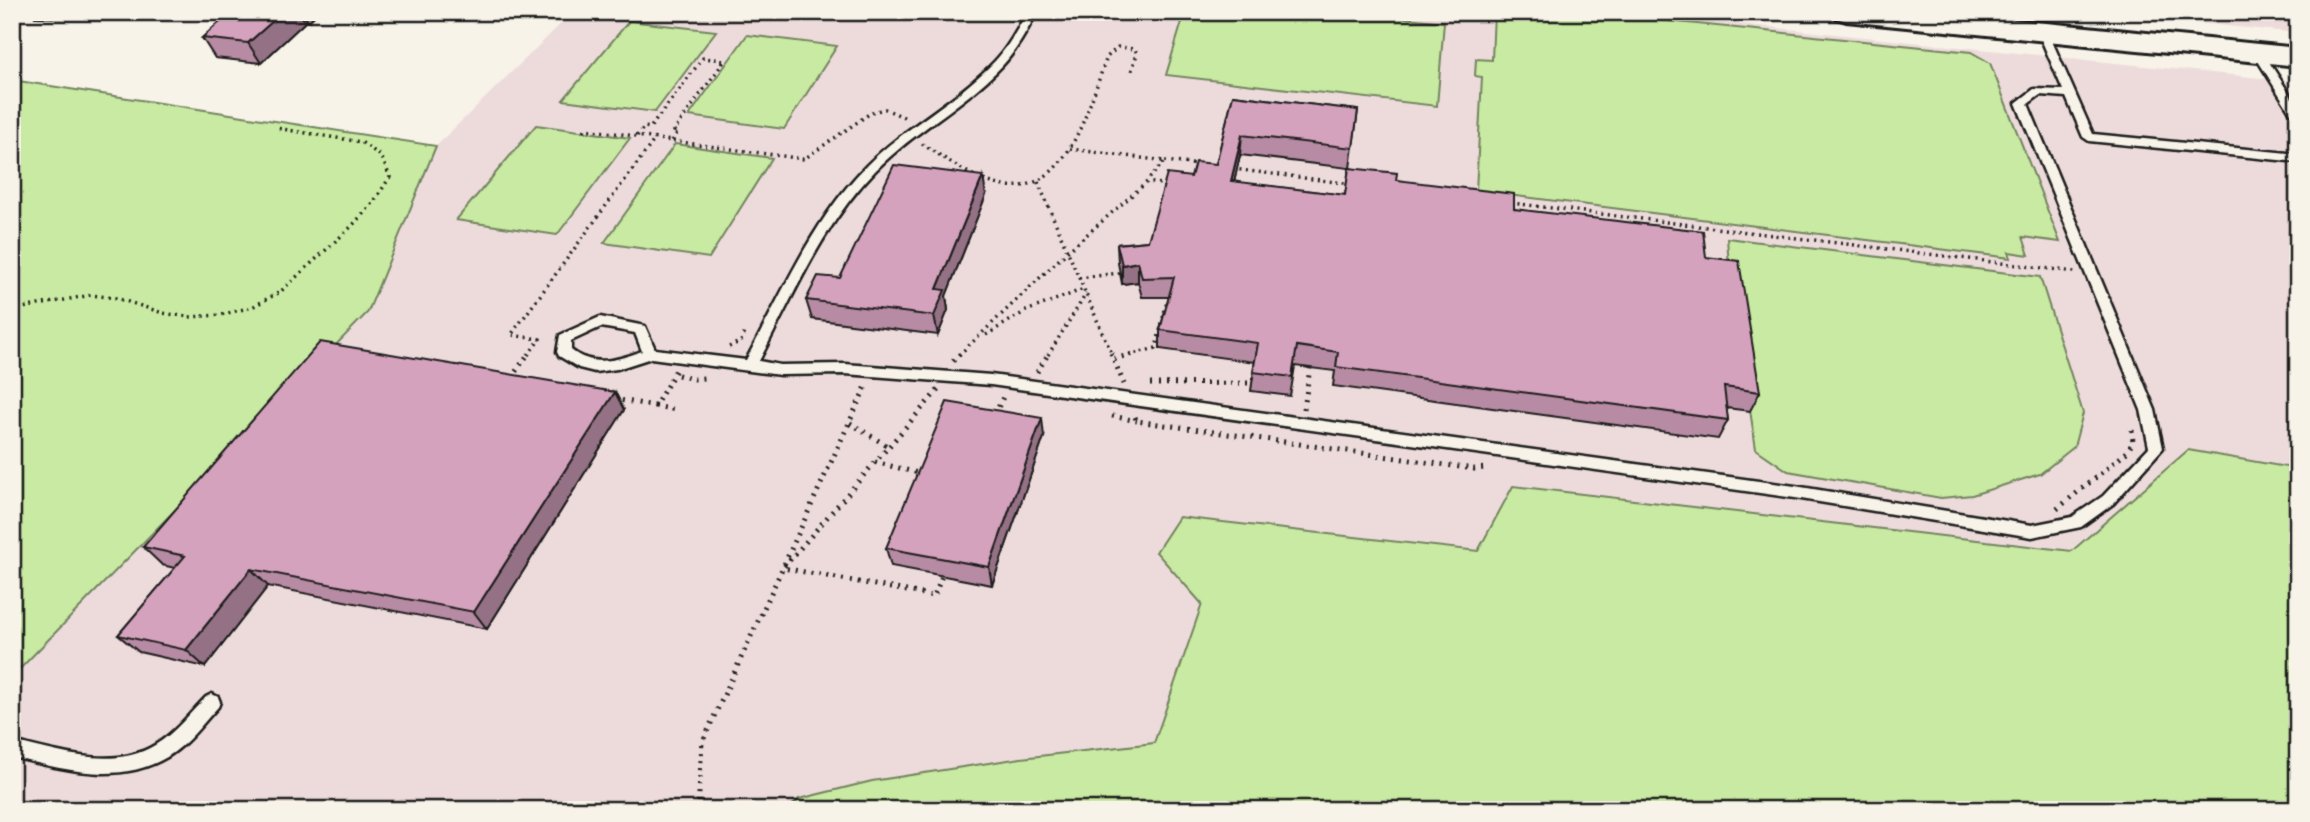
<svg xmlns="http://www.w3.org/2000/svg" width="2310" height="822" viewBox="0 0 2310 822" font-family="'Playpen Sans',sans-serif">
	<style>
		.built { fill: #eddbdb }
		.green { fill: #c9eaa2; stroke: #72835f; stroke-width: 2 }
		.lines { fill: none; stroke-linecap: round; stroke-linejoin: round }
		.lane-casing { stroke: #1c1c1c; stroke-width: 5 }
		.secondary-casing { stroke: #1c1c1c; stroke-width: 6 }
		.path-far1 { stroke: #1c1c1c; stroke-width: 3.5; stroke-dasharray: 2 4.5; stroke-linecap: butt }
		.path { stroke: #1c1c1c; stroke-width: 5; stroke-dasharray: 2 6; stroke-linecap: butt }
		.lane { fill: #f7f3e8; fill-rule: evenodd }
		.secondary { fill: #f7f3e8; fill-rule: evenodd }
		.wall { fill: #b78ba3; stroke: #1c1c1c; stroke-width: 2; fill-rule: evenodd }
		.shaded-wall { fill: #957185; stroke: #1c1c1c; stroke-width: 2 }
		.building { fill: #d5a2be; stroke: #1c1c1c; stroke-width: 2 }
	</style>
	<rect width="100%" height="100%" fill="#f7f3e8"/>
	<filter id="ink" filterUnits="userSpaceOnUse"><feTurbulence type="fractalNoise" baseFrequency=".0143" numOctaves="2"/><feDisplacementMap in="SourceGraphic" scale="14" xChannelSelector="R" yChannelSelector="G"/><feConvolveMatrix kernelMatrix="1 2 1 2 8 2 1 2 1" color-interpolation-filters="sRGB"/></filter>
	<g filter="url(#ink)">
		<!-- built -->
		<path class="built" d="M 573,12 L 1624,12 L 2298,82 L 2298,810 L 12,810 L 12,80 L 436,146 Z
			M 2084,12 L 2298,12 L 2298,33 Z"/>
		<!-- green -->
		<path class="green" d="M 1185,12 L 1348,12 L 1444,22 L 1437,106 L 1166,75 Z
			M 1494,12 L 1579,12 L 1971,52 L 1990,63 L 2060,242 L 2023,237 L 2029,255 L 2009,252 L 2011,258 L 1476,191 L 1482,77 L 1475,76 L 1476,59 L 1492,60 Z
			M 629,21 L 716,31 L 655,112 L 563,100 Z
			M 747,35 L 837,46 L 784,129 L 689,116 Z
			M 12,80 L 436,146 L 368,312 L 12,677 Z
			M 536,125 L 630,138 L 557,235 L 456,220 Z
			M 675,144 L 772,158 L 709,258 L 604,243 Z
			M 1727,238 L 2040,277 L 2083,413 L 2074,447 L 2040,474 L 1972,495 L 1941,498 L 1788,471 L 1756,449 L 1730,281 Z
			M 2188,450 L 2298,469 L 2298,810 L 787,810 L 799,799 L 872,781 L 1021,758 L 1154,743 L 1202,604 L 1156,552 L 1179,517 L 1478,551 L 1513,486 L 2072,551 Z"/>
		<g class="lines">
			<!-- lane casing -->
			<g class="lane-casing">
				<path id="lane" d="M 1027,12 L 1037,12 C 1027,31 1017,50 1002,66 C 964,106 914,131 875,171 C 823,224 793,297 759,361 L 780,365 L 845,364 L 991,375 L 1795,486 L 2032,525 L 2072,517 L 2103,496 L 2149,447 L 2141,410 L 2016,103 L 2034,89 L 2063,90 L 2038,32 L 2039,30 L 2047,30 L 2048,32 L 2093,134 L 2298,154 L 2298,162 L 2089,141 L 2083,137 L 2066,97 L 2040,95 L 2028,104 L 2155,410 L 2163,448 L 2113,504 L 2081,527 L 2032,537 L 1795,498 L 991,385 L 845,374 L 780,375 L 651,358 L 617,369 L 595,372 L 579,368 L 559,356 L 557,352 L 560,335 L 600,317 L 645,326 L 655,349 L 746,360 C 782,294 813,219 867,165 C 906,126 957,101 995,61 C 1008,47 1017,30 1027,12 ZM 601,327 L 635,333 L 642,351 C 618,360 593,368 571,350 L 571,341 Z
					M 2258,50 L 2262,51 L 2298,107 L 2298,119 L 2294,118 L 2253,53 Z
					M 212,694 L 218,697 L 220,702 L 218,707 C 202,724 187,745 167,757 C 118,786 63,769 12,757 L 12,741 C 56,751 113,771 155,745 C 175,733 190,713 206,697 Z"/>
			</g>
			<!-- secondary casing -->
			<g class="secondary-casing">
				<path id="secondary" d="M 1832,12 L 1935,12 L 2298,48 L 2298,66 L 1846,21 L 1836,18 Z"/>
			</g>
			<!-- path-far1 -->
			<path class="path-far1" d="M 584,131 L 585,129 L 804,159 L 872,112 L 885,109 L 906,118
				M 637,136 L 644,127 L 650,128 L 703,58 L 725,60 L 674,131 L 678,132 L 672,141
				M 922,144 C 940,155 958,168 977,177 C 1063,218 1085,115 1107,57 L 1118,47 L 1135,49 L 1137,54 L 1131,73
				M 1070,149 L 1165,161 L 1147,181
				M 1165,161 L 1200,165
				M 1233,169 L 1352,184
				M 1038,182 L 1112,355
				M 1511,203 L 2075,272
				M 1079,278 L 1120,273
				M 12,310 L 91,295 L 116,298 L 163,313 L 189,317 L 220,315 L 252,307 L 280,292 L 351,227 L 373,203 L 390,177 L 381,156 L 361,142 L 276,128
				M 986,335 L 1026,311 L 1084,289
				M 729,347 L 741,341 L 745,332
				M 528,355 L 540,339 L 511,335 L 655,139
				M 959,355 L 1068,251 L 1147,182 L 1168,185
				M 1048,355 L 1086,294
				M 1129,355 L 1156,348 L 1167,301"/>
			<!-- path -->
			<path class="path" d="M 1111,353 L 1124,384
				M 1114,359 L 1136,353
				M 953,361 L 961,353
				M 1037,372 L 1049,353
				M 678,375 L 693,379 L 704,378
				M 511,378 L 529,353
				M 1150,384 L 1253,383
				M 938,390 L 783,568 L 934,596 L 942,576
				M 614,399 L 655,406 L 676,370
				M 655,406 L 676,410
				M 1304,409 L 1310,368
				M 995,414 L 1003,397
				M 1112,416 L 1137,421
				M 1135,417 L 1137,421 L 1474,469 L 1487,468
				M 850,423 L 889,447
				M 875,462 L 922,474
				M 2057,509 L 2127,452 L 2133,442 L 2132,430
				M 698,810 L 702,743 L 867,384"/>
			<!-- lane -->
			<use href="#lane" class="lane"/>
			<!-- secondary -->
			<use href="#secondary" class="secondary"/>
		</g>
		<!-- wall -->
		<path class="wall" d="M 31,12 L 77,12 L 70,18 L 35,17 Z
			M 228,12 L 318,12 L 308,22 L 305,22 L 261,63 L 215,58 L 202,38 L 229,14 Z
			M 1233,95 L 1358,110 L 1350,168 L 1396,180 L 1514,209 L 1706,257 L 1760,392 L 1750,411 L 1726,408 L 1728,420 L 1718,439 L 1333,386 L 1335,371 L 1295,366 L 1290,396 L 1251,391 L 1255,362 L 1160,349 L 1160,330 L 1169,297 L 1142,297 L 1138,282 L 1122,284 L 1118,263 L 1117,244 L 1148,241 L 1191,177 L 1216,164 ZM 1240,155 L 1349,168 L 1345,195 L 1234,182 Z
			M 986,195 L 946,296 L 948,310 L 938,335 L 812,319 L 806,300 L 840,278 Z
			M 615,392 L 624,410 L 487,629 L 268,586 L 205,667 L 139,652 L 118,635 L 175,568 L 162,565 L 143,547 Z
			M 1044,437 L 992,585 L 891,566 L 886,548 Z"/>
		<!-- shaded-wall -->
		<path class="shaded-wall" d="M 66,12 L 77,12 L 70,18 Z
			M 283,12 L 299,12 L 305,22 L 261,63 L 248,43 Z
			M 302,12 L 318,12 L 308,22 Z
			M 1242,135 L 1240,155 L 1230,201 L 1231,181 Z
			M 983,176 L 986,195 L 946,296 L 948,310 L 938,335 L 934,316 L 937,289 Z
			M 1138,262 L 1138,282 L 1122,284 L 1122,265 Z
			M 615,392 L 624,410 L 487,629 L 474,612 Z
			M 1042,418 L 1044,437 L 992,585 L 989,567 Z
			M 251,569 L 268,586 L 205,667 L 186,650 Z"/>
		<!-- building -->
		<path class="building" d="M 231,12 L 283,12 L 248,43 L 202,38 Z
			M 1233,95 L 1358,110 L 1353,148 L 1242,135 L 1231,181 L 1345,195 L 1349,168 L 1397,173 L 1396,180 L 1514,194 L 1514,209 L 1703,231 L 1706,257 L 1739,261 L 1760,392 L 1724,387 L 1728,420 L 1336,367 L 1338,352 L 1297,346 L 1292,377 L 1253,372 L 1258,343 L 1160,330 L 1174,277 L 1142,278 L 1138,262 L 1122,265 L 1117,244 L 1148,241 L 1167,174 L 1191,177 L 1195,162 L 1216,164 Z
			M 894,165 L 983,176 L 937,289 L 945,290 L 934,316 L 806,300 L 818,276 L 840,278 Z
			M 320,342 L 615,392 L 474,612 L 251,569 L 186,650 L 118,635 L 185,556 L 143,547 Z
			M 947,402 L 1042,418 L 989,567 L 886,548 Z"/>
	</g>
	<!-- margin -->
	<rect width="2310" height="822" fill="none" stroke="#f7f3e8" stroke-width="42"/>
	<rect x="21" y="21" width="2268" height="780" fill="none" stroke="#1c1c1c" stroke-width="2.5" filter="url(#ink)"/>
</svg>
